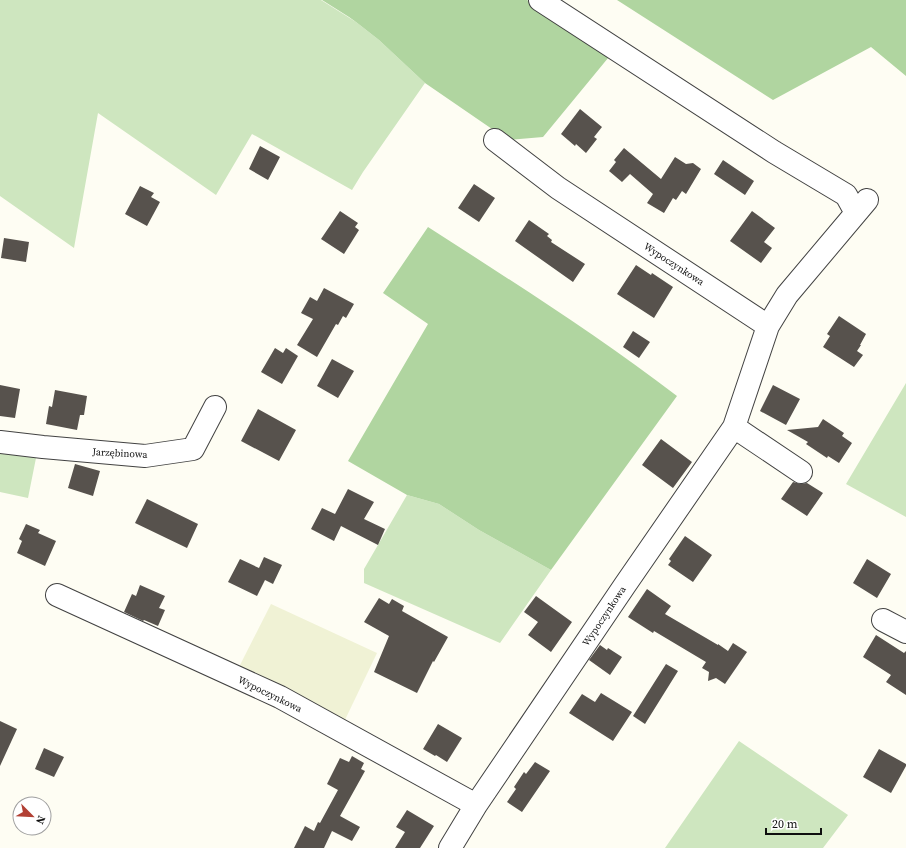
<svg xmlns="http://www.w3.org/2000/svg" width="906" height="848" viewBox="0 0 906 848" font-family="'Source Serif 4',serif">
	<style>
		.farmland { fill: #f0f2d5 }
		.green { fill: #cee6bf }
		.forest { fill: #b0d5a0 }
		.building { fill: #57524d }
		.lines { fill: none; stroke-linecap: round; stroke-linejoin: round }
		.minor-casing { stroke: #424242; stroke-width: 24 }
		.minor { stroke: #fff; stroke-width: 22 }
		.labels { text-anchor: middle; dominant-baseline: central; stroke-width: 4; stroke-linejoin: round; paint-order: stroke }
		.street-label { font-size: 10px; fill: #0f0f0f; stroke: #fff }
	</style>
	<rect width="100%" height="100%" fill="#fefdf3"/>
	<!-- farmland -->
	<path class="farmland" d="M 271,604 L 377,653 L 343,724 L 238,669 Z"/>
	<!-- green -->
	<path class="green" d="M 0,0 L 321,0 L 356,22 L 379,40 L 425,83 L 363,172 L 352,190 L 252,134 L 216,195 L 98,113 L 74,248 L 0,196 Z
		M 906,383 L 906,517 L 846,484 Z
		M 0,448 L 37,453 L 28,498 L 0,492 Z
		M 407,495 L 439,504 L 479,530 L 551,570 L 500,643 L 364,583 L 364,569 Z
		M 739,741 L 848,815 L 823,848 L 665,848 Z"/>
	<!-- forest -->
	<path class="forest" d="M 322,0 L 527,0 L 578,32 L 613,52 L 543,137 L 508,140 L 425,83 L 379,40 L 356,22 L 349,17 Z
		M 617,0 L 906,0 L 906,76 L 871,47 L 773,100 Z
		M 428,227 C 512,281 597,335 677,396 L 551,570 L 479,530 L 439,504 L 407,495 L 348,461 L 428,324 L 383,293 Z"/>
	<!-- building -->
	<path class="building" d="M 580,109 L 602,127 L 594,137 L 597,139 L 586,153 L 576,144 L 575,146 L 561,134 Z
		M 260,146 L 280,157 L 268,180 L 249,169 Z
		M 624,148 L 661,179 L 675,157 L 686,164 L 693,163 L 701,169 L 686,194 L 682,191 L 676,200 L 673,198 L 664,213 L 647,203 L 653,194 L 630,174 L 622,182 L 609,171 L 616,162 L 614,160 Z
		M 723,160 L 754,181 L 745,195 L 714,174 Z
		M 474,184 L 495,198 L 479,222 L 458,208 Z
		M 140,186 L 154,193 L 151,197 L 160,202 L 147,226 L 125,214 Z
		M 340,211 L 358,223 L 355,227 L 359,230 L 344,254 L 321,239 Z
		M 752,211 L 775,228 L 764,242 L 772,248 L 761,263 L 730,241 Z
		M 529,220 L 549,234 L 547,236 L 552,240 L 551,242 L 585,264 L 573,282 L 515,241 Z
		M 4,238 L 29,242 L 26,262 L 1,258 Z
		M 636,265 L 651,275 L 652,273 L 673,287 L 654,318 L 617,294 Z
		M 324,288 L 354,304 L 346,318 L 343,316 L 338,325 L 336,324 L 317,357 L 297,345 L 313,319 L 301,313 L 310,297 L 317,301 Z
		M 839,316 L 866,334 L 860,345 L 861,345 L 857,351 L 863,355 L 854,367 L 823,347 L 830,336 L 827,334 Z
		M 633,331 L 650,342 L 639,358 L 623,347 Z
		M 275,348 L 283,353 L 286,348 L 298,356 L 282,384 L 261,372 Z
		M 332,359 L 354,371 L 338,398 L 317,386 Z
		M 0,385 L 20,389 L 15,418 L 0,416 Z
		M 773,385 L 800,399 L 786,425 L 760,411 Z
		M 55,390 L 87,396 L 84,415 L 80,415 L 77,430 L 46,424 L 49,406 L 52,407 Z
		M 258,409 L 296,430 L 279,461 L 241,441 Z
		M 823,419 L 844,433 L 842,436 L 852,443 L 839,463 L 828,456 L 827,458 L 806,444 L 808,442 L 787,430 L 818,427 Z
		M 661,439 L 692,462 L 673,488 L 642,465 Z
		M 75,464 L 100,471 L 93,496 L 68,488 Z
		M 793,482 L 801,484 L 807,483 L 823,493 L 807,516 L 781,499 Z
		M 348,489 L 374,502 L 364,519 L 385,529 L 378,545 L 341,526 L 334,541 L 311,529 L 322,508 L 335,514 Z
		M 147,499 L 198,524 L 187,548 L 135,523 Z
		M 26,524 L 40,530 L 38,533 L 56,541 L 45,566 L 17,553 L 22,541 L 19,539 Z
		M 685,536 L 712,555 L 693,582 L 668,565 L 671,561 L 669,559 Z
		M 264,557 L 282,565 L 273,584 L 265,580 L 257,596 L 228,582 L 240,559 L 259,568 Z
		M 867,559 L 891,574 L 877,598 L 853,583 Z
		M 140,585 L 165,596 L 159,608 L 165,610 L 158,626 L 144,620 L 143,621 L 124,612 L 132,594 L 136,596 Z
		M 647,589 L 671,606 L 665,614 L 718,645 L 718,644 L 728,651 L 733,643 L 747,652 L 725,684 L 716,678 L 708,681 L 709,672 L 702,668 L 706,662 L 654,631 L 653,633 L 628,617 Z
		M 536,596 L 572,622 L 551,652 L 528,635 L 538,622 L 524,612 Z
		M 379,598 L 389,604 L 392,599 L 404,606 L 402,611 L 448,637 L 434,662 L 433,661 L 417,693 L 374,672 L 389,636 L 364,622 Z
		M 876,635 L 904,653 L 906,651 L 906,695 L 886,682 L 891,675 L 863,657 Z
		M 600,645 L 607,650 L 608,648 L 622,657 L 610,675 L 589,660 Z
		M 666,664 L 678,671 L 645,724 L 633,716 Z
		M 601,693 L 632,712 L 613,741 L 569,713 L 582,694 L 595,702 Z
		M 0,721 L 17,729 L 0,766 Z
		M 438,724 L 462,738 L 447,762 L 436,755 L 435,756 L 423,749 Z
		M 44,748 L 64,757 L 54,777 L 35,769 Z
		M 879,749 L 906,764 L 906,766 L 891,793 L 863,777 Z
		M 352,756 L 364,763 L 361,769 L 365,771 L 340,816 L 360,827 L 352,841 L 332,831 L 324,848 L 294,848 L 305,826 L 314,831 L 318,822 L 320,823 L 338,790 L 327,784 L 340,758 L 349,762 Z
		M 535,762 L 550,771 L 522,812 L 507,802 L 516,789 L 514,787 L 524,772 L 526,774 Z
		M 407,810 L 434,826 L 420,848 L 395,848 L 405,832 L 396,827 Z"/>
	<g class="lines">
		<!-- minor casing -->
		<g class="minor-casing">
			<path id="minor" d="M 540,0 L 774,152 L 846,195 L 856,213
				M 495,140 L 558,188 L 768,326
				M 734,427 L 801,472
				M 0,442 L 43,447 L 145,456 L 193,449 L 215,407
				M 57,595 L 280,697 L 476,805 L 450,848
				M 883,620 L 906,632
				M 476,805 L 625,585 L 734,427 L 768,326 L 787,295 L 867,200"/>
		</g>
		<!-- minor -->
		<use href="#minor" class="minor"/>
	</g>
	<g class="labels">
		<!-- street labels -->
		<g class="street-label">
			<text transform="translate(674 264) rotate(33)">Wypoczynkowa</text>
			<text transform="translate(120 453) rotate(3)">Jarzębinowa</text>
			<text transform="translate(604 616) rotate(-56)">Wypoczynkowa</text>
			<text transform="translate(270 694) rotate(26)">Wypoczynkowa</text>
		</g>
	</g>
	<!-- north arrow -->
	<g transform="translate(32 816) rotate(114)"><circle r="19" fill="#ffffff" stroke="#9f9f9f"/>
	<path d="M0-3L7 15L0 10L-7 15Z" fill="#b24034"/>
	<text y="-6" font-size="11" font-weight="bold" text-anchor="middle" fill="#0f0f0f">N</text>
	</g>
	<!-- scale -->
	<path d="M766 828v6h55v-6" fill="none" stroke="#0f0f0f" stroke-width="2"/>
	<text x="772" y="828" font-size="12" fill="#0f0f0f" stroke="#ffffff" stroke-width="3" paint-order="stroke">20 m</text>
</svg>
